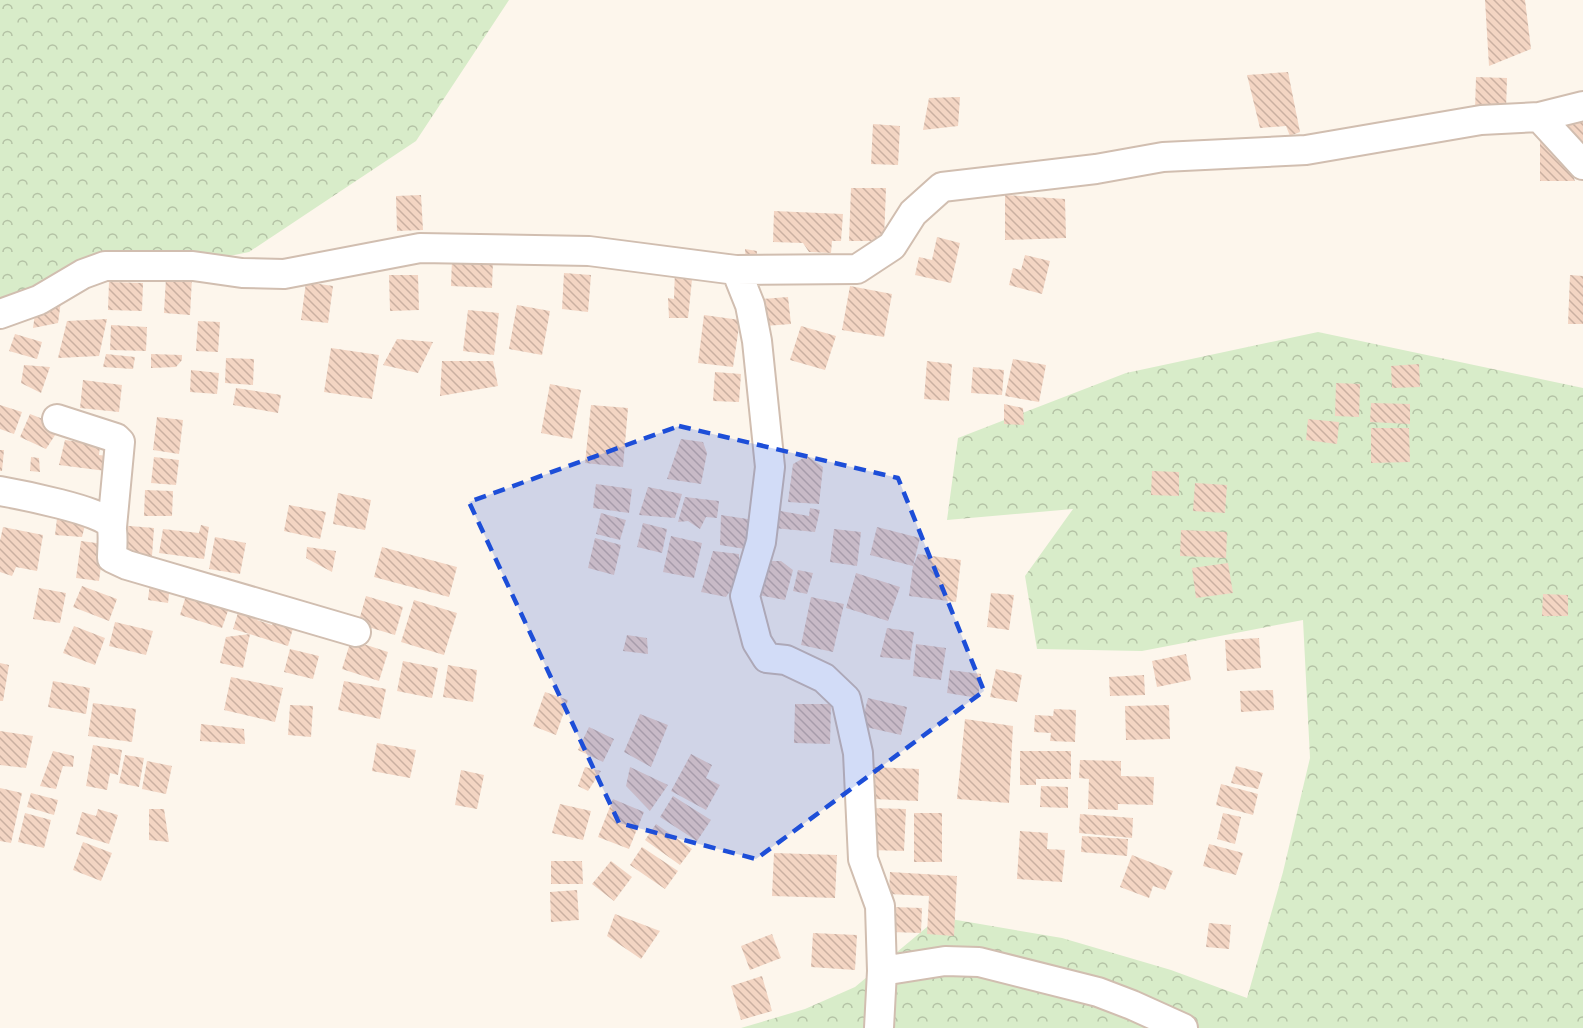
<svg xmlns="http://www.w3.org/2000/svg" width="1583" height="1028" viewBox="0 0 1583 1028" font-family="Ubuntu,sans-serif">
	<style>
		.forest { fill: url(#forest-crowns) }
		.building { fill: url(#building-back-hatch) }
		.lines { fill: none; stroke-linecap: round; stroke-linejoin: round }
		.minor-casing { stroke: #d1beb0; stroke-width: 32 }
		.minor { stroke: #fff; stroke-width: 28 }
		.marked { fill: #1d4ed8; fill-opacity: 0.2; stroke: #1d4ed8; stroke-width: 4.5; stroke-dasharray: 12 8; stroke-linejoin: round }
	</style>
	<defs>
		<pattern id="forest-crowns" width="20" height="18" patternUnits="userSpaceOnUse" patternTransform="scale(1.5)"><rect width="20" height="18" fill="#d8ecc9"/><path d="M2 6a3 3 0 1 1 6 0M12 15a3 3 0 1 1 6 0" fill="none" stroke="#b4c2a5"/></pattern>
		<pattern id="building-back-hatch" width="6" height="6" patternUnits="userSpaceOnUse" patternTransform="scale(1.5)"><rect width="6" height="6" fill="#f3d5c3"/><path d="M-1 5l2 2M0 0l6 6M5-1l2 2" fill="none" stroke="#cab0a1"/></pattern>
	</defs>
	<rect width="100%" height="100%" fill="#fdf6ec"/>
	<!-- forest -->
	<path class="forest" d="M 0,0 L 509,0 L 416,141 L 249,252 L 0,303 Z
		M 1318,332 L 1583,388 L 1583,1028 L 741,1028 L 805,1009 L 855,987 L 939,917 L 1062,938 L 1171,970 L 1247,998 L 1283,872 L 1310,758 L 1303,620 L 1142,651 L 1037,649 L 1025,576 L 1073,509 L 947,520 L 958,438 L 1126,373 Z"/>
	<!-- building -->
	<path class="building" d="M 1485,0 L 1525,0 L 1531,49 L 1489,66 Z
		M 1288,72 L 1300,132 L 1290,136 L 1286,126 L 1260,128 L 1247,75 Z
		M 1476,77 L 1507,78 L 1506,110 L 1475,110 Z
		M 960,97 L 958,126 L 923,130 L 929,98 Z
		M 1583,120 L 1583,151 L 1575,153 L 1566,125 Z
		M 873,124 L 900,126 L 898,165 L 871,164 Z
		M 1540,140 L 1559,140 L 1575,181 L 1540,181 Z
		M 851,188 L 886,188 L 884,241 L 849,241 Z
		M 421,195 L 423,230 L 397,231 L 396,196 Z
		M 1005,195 L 1065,199 L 1066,238 L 1005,240 Z
		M 774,211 L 843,214 L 841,241 L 832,241 L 831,253 L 809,252 L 803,243 L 773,242 Z
		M 937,237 L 960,243 L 951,283 L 915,275 L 919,257 L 932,260 Z
		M 745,249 L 757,251 L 756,262 L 746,261 Z
		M 1025,255 L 1050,261 L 1042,294 L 1009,285 L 1013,268 L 1021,270 Z
		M 452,259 L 493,261 L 492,288 L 451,286 Z
		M 675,269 L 693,270 L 688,318 L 669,318 L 668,298 L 674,299 Z
		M 564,273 L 591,275 L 588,312 L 562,309 Z
		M 389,275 L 418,275 L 419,310 L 390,311 Z
		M 1570,275 L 1583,276 L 1583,324 L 1568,324 Z
		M 166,277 L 192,278 L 190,315 L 164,313 Z
		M 109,282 L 143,283 L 142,311 L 108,310 Z
		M 306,282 L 333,286 L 328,323 L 301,320 Z
		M 850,286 L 892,294 L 884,337 L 842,330 Z
		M 62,294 L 58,323 L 33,328 L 36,307 Z
		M 788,297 L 791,324 L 765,326 L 762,299 Z
		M 517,305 L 550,311 L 542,355 L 509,349 Z
		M 468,310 L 499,313 L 494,355 L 463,351 Z
		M 704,315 L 740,320 L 733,367 L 698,363 Z
		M 107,319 L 99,356 L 58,358 L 67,321 Z
		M 198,321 L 220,322 L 218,352 L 196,351 Z
		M 111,325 L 147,327 L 146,351 L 110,350 Z
		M 801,326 L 836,336 L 825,370 L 790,360 Z
		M 15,334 L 42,342 L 37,359 L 9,351 Z
		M 397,339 L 433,342 L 418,373 L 383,365 Z
		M 331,348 L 379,355 L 372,399 L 324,392 Z
		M 106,354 L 135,357 L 133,369 L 103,367 Z
		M 151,354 L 182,355 L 182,360 L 176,367 L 151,368 Z
		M 226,358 L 254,359 L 253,385 L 225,383 Z
		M 1013,359 L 1046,365 L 1039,402 L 1005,396 Z
		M 442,361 L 493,361 L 498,386 L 440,396 Z
		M 927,361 L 952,364 L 949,401 L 924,399 Z
		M 1419,364 L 1420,387 L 1392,388 L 1391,366 Z
		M 24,365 L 50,367 L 41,393 L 21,383 Z
		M 973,367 L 1004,370 L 1002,395 L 971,393 Z
		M 191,370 L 219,373 L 217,394 L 190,392 Z
		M 715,372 L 741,374 L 739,402 L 713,401 Z
		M 83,380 L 122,385 L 119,412 L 80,408 Z
		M 1336,383 L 1360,384 L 1359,417 L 1335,416 Z
		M 550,384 L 581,390 L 572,439 L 541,433 Z
		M 236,388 L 281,395 L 278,413 L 233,405 Z
		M 1371,403 L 1410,404 L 1410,424 L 1370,422 Z
		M 1004,404 L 1023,408 L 1024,425 L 1004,424 Z
		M 0,405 L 22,412 L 14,434 L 0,429 Z
		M 591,405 L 628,408 L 623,467 L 585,463 Z
		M 30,414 L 61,426 L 46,449 L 20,437 Z
		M 157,417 L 183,420 L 179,454 L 153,450 Z
		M 1308,419 L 1339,422 L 1337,444 L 1306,440 Z
		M 1371,428 L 1409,428 L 1410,462 L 1371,463 Z
		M 681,439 L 703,442 L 707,453 L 701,484 L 667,479 Z
		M 65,440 L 100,445 L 99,455 L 108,456 L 106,471 L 59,465 Z
		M 0,450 L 4,450 L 2,471 L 0,471 Z
		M 807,456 L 823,467 L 819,504 L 788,502 L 793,464 Z
		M 31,457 L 39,458 L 40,472 L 30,471 Z
		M 154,457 L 179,460 L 176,485 L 151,483 Z
		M 1152,471 L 1179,472 L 1179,496 L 1151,495 Z
		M 1195,483 L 1227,485 L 1225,513 L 1193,511 Z
		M 596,484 L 632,489 L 629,513 L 593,508 Z
		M 648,487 L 682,494 L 675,518 L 639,515 Z
		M 145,490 L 173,491 L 172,516 L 144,516 Z
		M 338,493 L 371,500 L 365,530 L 333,524 Z
		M 685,497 L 719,501 L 717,518 L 706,517 L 700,529 L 688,521 L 678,522 Z
		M 289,505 L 326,512 L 320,539 L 284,531 Z
		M 810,508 L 820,510 L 815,532 L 774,528 L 775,510 L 809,516 Z
		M 58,510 L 87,518 L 82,537 L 55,535 Z
		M 601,513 L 626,520 L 620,540 L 596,534 Z
		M 721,515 L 761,521 L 756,538 L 746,538 L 745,549 L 720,545 Z
		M 643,523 L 667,529 L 662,553 L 637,547 Z
		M 118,525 L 154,528 L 152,556 L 120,554 Z
		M 201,525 L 209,527 L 204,559 L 159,553 L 163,529 L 199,533 Z
		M 3,527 L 43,535 L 37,571 L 16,567 L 12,576 L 0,572 L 0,541 Z
		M 877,527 L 920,538 L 913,566 L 918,554 L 961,560 L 956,602 L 909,596 L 913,566 L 870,555 Z
		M 834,529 L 861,532 L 857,566 L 830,562 Z
		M 1181,530 L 1227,532 L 1226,558 L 1180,556 Z
		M 671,536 L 702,543 L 694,578 L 663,572 Z
		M 215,537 L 246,543 L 240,574 L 209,569 Z
		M 595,538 L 621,545 L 614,575 L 588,568 Z
		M 81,541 L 104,544 L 99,581 L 76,578 Z
		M 307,547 L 336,551 L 332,572 L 306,558 Z
		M 382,547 L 457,567 L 449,597 L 374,577 Z
		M 713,551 L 739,554 L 739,578 L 726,597 L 701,592 Z
		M 767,561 L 781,561 L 793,570 L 785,600 L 758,595 Z
		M 1228,563 L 1233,593 L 1196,598 L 1192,568 Z
		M 798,570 L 813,573 L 807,594 L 793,591 Z
		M 856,573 L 900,587 L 888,621 L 846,608 Z
		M 150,583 L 170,585 L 168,603 L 148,600 Z
		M 82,586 L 117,599 L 109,621 L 73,607 Z
		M 39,588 L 66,593 L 60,623 L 33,619 Z
		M 188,589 L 231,602 L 222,628 L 180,615 Z
		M 991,593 L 1014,595 L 1009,630 L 987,627 Z
		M 1543,594 L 1568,595 L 1568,616 L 1542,616 Z
		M 366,596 L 403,607 L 395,635 L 358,624 Z
		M 811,597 L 844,604 L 833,652 L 801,645 Z
		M 414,600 L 457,613 L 444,655 L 401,642 Z
		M 241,603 L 260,609 L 257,620 L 272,625 L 276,612 L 296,618 L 288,646 L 233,629 Z
		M 115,622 L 153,631 L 146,655 L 109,646 Z
		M 74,626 L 105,638 L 95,665 L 63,653 Z
		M 887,628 L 914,632 L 910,660 L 880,657 Z
		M 250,634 L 243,668 L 220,663 L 226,637 Z
		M 627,635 L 647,638 L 648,654 L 623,651 Z
		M 1259,638 L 1261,668 L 1227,671 L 1225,640 Z
		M 351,640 L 388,652 L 379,681 L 342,669 Z
		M 916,644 L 946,648 L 941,680 L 913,676 Z
		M 290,649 L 319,656 L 313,679 L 284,672 Z
		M 1186,654 L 1191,680 L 1157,687 L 1152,661 Z
		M 403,661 L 438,668 L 432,698 L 397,691 Z
		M 0,663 L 9,665 L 3,701 L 0,701 Z
		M 448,665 L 477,670 L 473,702 L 443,697 Z
		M 996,669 L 1022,675 L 1017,702 L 990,697 Z
		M 950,670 L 981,674 L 978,698 L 947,693 Z
		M 1144,675 L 1145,695 L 1110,696 L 1109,677 Z
		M 231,677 L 283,688 L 275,722 L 224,710 Z
		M 53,681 L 90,688 L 86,714 L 48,707 Z
		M 344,681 L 386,689 L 380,719 L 338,710 Z
		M 1273,690 L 1274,710 L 1241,712 L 1240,691 Z
		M 545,692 L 568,700 L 556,735 L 533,726 Z
		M 868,698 L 907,707 L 901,735 L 861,726 Z
		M 93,703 L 136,709 L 132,742 L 88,736 Z
		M 795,704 L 831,704 L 830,744 L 794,743 Z
		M 290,705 L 313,706 L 311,737 L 288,735 Z
		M 1169,705 L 1170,739 L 1126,740 L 1125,706 Z
		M 1054,709 L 1076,710 L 1075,742 L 1050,741 L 1051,733 L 1034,732 L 1035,715 L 1053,716 Z
		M 640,714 L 668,725 L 651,767 L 624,752 Z
		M 965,719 L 1013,726 L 1009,803 L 957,799 Z
		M 201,724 L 244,729 L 245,744 L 200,741 Z
		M 589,727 L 614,739 L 603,762 L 578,750 Z
		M 0,731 L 33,736 L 26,768 L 0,765 Z
		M 377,743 L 416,750 L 410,778 L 372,771 Z
		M 93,745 L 122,750 L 118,775 L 110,773 L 107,790 L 86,786 Z
		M 53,751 L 74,756 L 73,767 L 63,766 L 56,789 L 40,786 Z
		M 1020,751 L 1071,751 L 1071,779 L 1036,779 L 1036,785 L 1020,785 Z
		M 691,754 L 712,765 L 706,778 L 720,785 L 706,810 L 671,791 Z
		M 125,755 L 144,758 L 139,787 L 119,783 Z
		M 1080,760 L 1121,761 L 1121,776 L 1154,777 L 1153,805 L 1118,804 L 1118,810 L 1088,809 L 1089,779 L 1079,778 Z
		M 147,761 L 172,766 L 166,794 L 142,789 Z
		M 1236,766 L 1263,773 L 1258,789 L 1231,783 Z
		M 585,767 L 601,771 L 588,791 L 578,786 Z
		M 630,767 L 668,785 L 650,811 L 626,786 Z
		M 874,767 L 919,769 L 918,801 L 873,799 Z
		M 461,770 L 484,775 L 477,809 L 455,805 Z
		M 1221,784 L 1258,794 L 1253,815 L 1216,805 Z
		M 1041,786 L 1068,787 L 1068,808 L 1040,807 Z
		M 0,788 L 22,793 L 11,843 L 0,841 Z
		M 31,793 L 58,800 L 54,815 L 27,807 Z
		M 673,796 L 711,820 L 697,841 L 660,817 Z
		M 613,799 L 644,812 L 629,849 L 598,837 Z
		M 560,804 L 591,811 L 583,840 L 552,833 Z
		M 872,808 L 906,809 L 904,851 L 871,850 Z
		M 98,809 L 118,815 L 109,844 L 76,834 L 82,812 L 96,816 Z
		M 149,809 L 164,809 L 169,842 L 149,840 Z
		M 25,813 L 51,820 L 44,848 L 18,842 Z
		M 914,813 L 942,813 L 942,862 L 914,862 Z
		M 1223,813 L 1241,817 L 1235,844 L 1217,839 Z
		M 1080,814 L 1133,818 L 1132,838 L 1079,833 Z
		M 656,824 L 692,849 L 680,865 L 645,840 Z
		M 1020,831 L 1048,833 L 1047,849 L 1065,850 L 1062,882 L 1017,879 Z
		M 1082,836 L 1128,839 L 1127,856 L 1081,852 Z
		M 83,842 L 112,853 L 101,881 L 73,870 Z
		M 1209,844 L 1243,853 L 1236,875 L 1203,866 Z
		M 642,847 L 678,871 L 665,889 L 630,865 Z
		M 774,853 L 837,855 L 835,898 L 772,896 Z
		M 1132,855 L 1173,871 L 1165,890 L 1153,886 L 1149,898 L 1120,887 Z
		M 551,861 L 582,861 L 583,884 L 551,884 Z
		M 611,861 L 632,877 L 614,901 L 592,884 Z
		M 890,872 L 957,876 L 954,936 L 927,934 L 929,896 L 889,894 Z
		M 577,890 L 579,920 L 551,922 L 550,892 Z
		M 892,907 L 922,908 L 921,933 L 891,932 Z
		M 615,914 L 660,931 L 641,959 L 607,936 Z
		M 1209,923 L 1231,925 L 1229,949 L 1206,947 Z
		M 813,933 L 857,935 L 855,970 L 811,967 Z
		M 772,934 L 781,958 L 750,970 L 741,946 Z
		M 762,976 L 772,1011 L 741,1020 L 731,986 Z"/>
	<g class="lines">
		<!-- minor casing -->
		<g class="minor-casing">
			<path id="minor" d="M 1539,117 L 1583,165
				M 736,270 L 750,305 L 757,341 L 770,467 L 761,542 L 745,596 L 757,642 L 767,658 L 786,660 L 824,678 L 846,699 L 858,753 L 863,859 L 880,906 L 882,971 L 879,1028
				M 0,314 L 39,300 L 83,274 L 105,266 L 193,266 L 242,273 L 284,274 L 420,248 L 589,251 L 736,270 L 857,269 L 892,246 L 913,213 L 942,187 L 1096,169 L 1163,157 L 1306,150 L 1481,120 L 1539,117 L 1583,106
				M 57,419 L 116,438 L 120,442 L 112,527
				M 0,491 C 17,494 105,511 111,525 C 114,533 112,548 112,558 L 127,565 L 356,632
				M 882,971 L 945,961 L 979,962 L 1098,992 L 1132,1005 L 1183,1028"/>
		</g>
		<!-- minor -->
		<use href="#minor" class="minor"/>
	</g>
	<!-- marked area -->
	<path class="marked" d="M 679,426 L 898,478 L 984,691 L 756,859 L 619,823 L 469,502 Z"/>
</svg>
